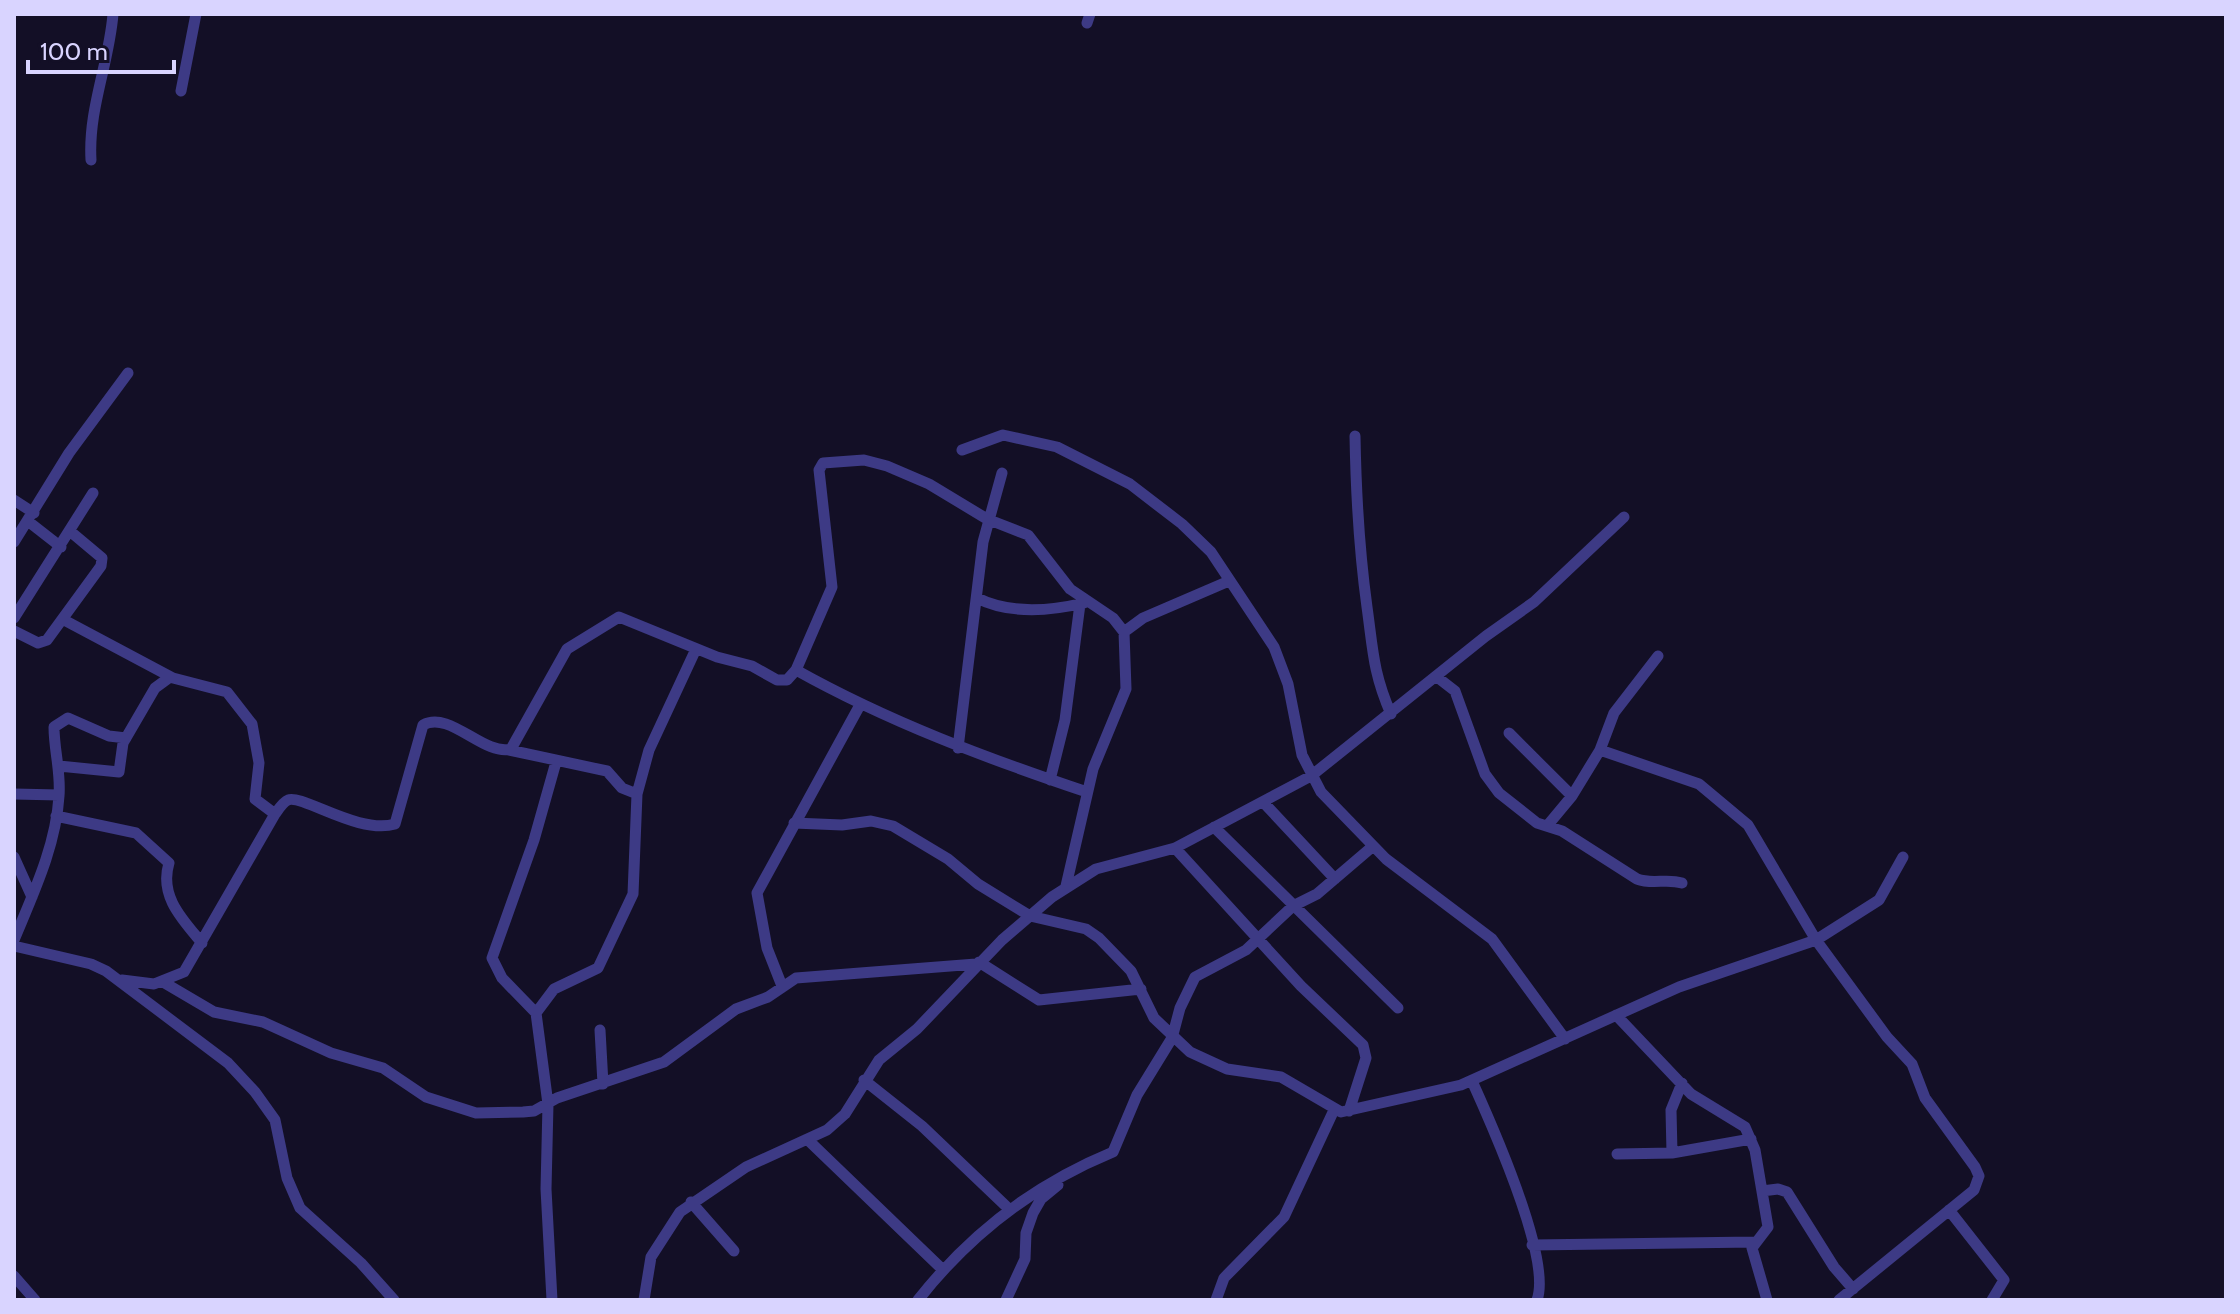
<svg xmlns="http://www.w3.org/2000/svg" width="2240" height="1314" viewBox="0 0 2240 1314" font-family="Cabin,sans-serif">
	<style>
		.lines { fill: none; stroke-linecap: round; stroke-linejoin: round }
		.minor { stroke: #3d3a85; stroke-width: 11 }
	</style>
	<rect width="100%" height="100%" fill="#130f26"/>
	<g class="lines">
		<!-- minor -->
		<path class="minor" d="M 1087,23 L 1090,14
			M 181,91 L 196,14
			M 91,160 C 88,109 109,64 113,14
			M 1355,436 C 1356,493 1359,549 1367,607 C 1373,650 1373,673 1391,714
			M 962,450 L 1003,435 L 1057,447 L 1130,484 L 1182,524 L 1211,552 L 1274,647 L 1288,684 L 1302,755 L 1321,792 L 1386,859 L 1492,939 L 1565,1039
			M 14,500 L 34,513
			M 29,522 L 61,547
			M 14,542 L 69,453 L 128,373
			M 977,598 C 1009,614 1050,611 1084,603
			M 14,618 L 93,493
			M 64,620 L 173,678 L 227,692 L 252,724 L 259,763 L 255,799 L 275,814
			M 14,631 L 38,643 L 47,640 L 101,566 L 102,558 L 71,532
			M 1124,632 L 1143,618 L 1229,581
			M 796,670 C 889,722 986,758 1087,792
			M 1437,677 L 1455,691 L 1485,774 L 1499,793 L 1537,823 L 1562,831 L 1637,879 C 1653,885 1666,878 1682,883
			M 1509,733 L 1572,796
			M 958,748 L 983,542 L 1002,473
			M 509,750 L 607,771 L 622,788 L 637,794
			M 1600,750 L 1699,784 L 1748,825 L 1816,940 L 1887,1037 L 1912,1064 L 1925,1098 L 1975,1167 L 1979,1176 L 1974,1190 L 1839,1300
			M 59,766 L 119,772 L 123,743 L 155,688 L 170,677
			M 1050,780 L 1065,720 L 1080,604
			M 14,794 L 59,795
			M 1264,803 L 1335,879
			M 56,816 L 136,833 L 169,863 C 159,896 182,919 202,943
			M 794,823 L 842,825 L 871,821 L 893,826 L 948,859 L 978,884 L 1030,916 L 1086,929 L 1099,938 L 1131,971 L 1154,1018 L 1190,1052 L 1227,1069 L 1281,1077 L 1341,1112 L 1461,1085 L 1679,987 L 1816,940 L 1879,900 L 1903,857
			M 1547,826 L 1572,796 L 1600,750 L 1614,713 L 1658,656
			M 1214,827 L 1398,1008
			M 1175,848 L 1301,986 L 1363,1045 L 1366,1058 L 1349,1111
			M 14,857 L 32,897
			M 14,940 C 33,894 56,846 59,796 C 61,772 54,750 54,727 L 68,718 L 109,736 L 126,738
			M 14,946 L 91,964 L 106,971 L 228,1063 L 255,1092 L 275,1120 L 287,1178 L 300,1208 L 361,1263 L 394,1300
			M 979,962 L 1039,1000 L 1141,989
			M 122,980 L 154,984 L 184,972 L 275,814 C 278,810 283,802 288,800 C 302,794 359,835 395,824 L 423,725 C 450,710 483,756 511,749 L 567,649 L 619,617 L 717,657 L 752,666 L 777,680 L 787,680 L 796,670 L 832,587 L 819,470 L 823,463 L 864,460 L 887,466 L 929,484 L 987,519 L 1028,535 L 1070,589 L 1113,618 L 1124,632 L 1126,689 L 1093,769 L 1066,886
			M 163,982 L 214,1012 L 263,1022 L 331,1053 L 383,1068 L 426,1097 L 476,1113 L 523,1112 L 534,1111 L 557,1098 L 664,1062 L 736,1009 L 768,997 L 796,978 L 976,964
			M 782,986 L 767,948 L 757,893 L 860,705
			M 536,1013 L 502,978 L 492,958 L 534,840 L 556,762
			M 1616,1015 L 1691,1094 L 1745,1127 L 1755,1150 L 1768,1227 L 1752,1248 L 1767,1300
			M 600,1030 L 603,1084
			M 864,1080 L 922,1126 L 1009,1209
			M 1472,1081 C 1491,1123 1552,1259 1537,1300
			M 808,1140 L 942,1269
			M 1672,1153 L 1671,1110 L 1682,1083
			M 1617,1154 L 1672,1153 L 1751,1139
			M 1762,1191 L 1778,1189 L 1787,1192 L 1834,1267 L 1853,1289
			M 691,1202 L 734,1251
			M 1949,1210 L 2004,1280 L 1992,1300
			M 1532,1245 L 1754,1242
			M 14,1276 L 35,1300
			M 552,1300 L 546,1189 L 548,1104 L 536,1013 L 554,989 L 598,968 L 633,894 L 637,794 L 649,750 L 696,649
			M 644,1300 L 651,1257 L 680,1212 L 746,1167 L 827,1130 L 845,1114 L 879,1060 L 917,1029 L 1002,940 L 1052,897 L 1096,869 L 1175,848 L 1311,776 L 1486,636 L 1534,602 L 1624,517
			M 918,1300 C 970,1234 1035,1184 1113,1152 L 1137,1095 L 1172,1038 L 1180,1008 L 1195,977 L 1246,950 L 1293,906 L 1317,894 L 1372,847
			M 1006,1300 L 1025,1259 L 1026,1233 L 1033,1213 L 1041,1199 L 1058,1185
			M 1216,1300 L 1224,1278 L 1284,1217 L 1334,1110"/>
	</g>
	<!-- border -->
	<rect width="2240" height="1314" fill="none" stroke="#d9d4ff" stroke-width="32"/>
	<!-- scale -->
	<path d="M28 60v12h146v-12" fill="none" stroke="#d9d4ff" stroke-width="4"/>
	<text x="40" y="60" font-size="24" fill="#d9d4ff" stroke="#130f26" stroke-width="6" paint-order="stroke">100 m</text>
</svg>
